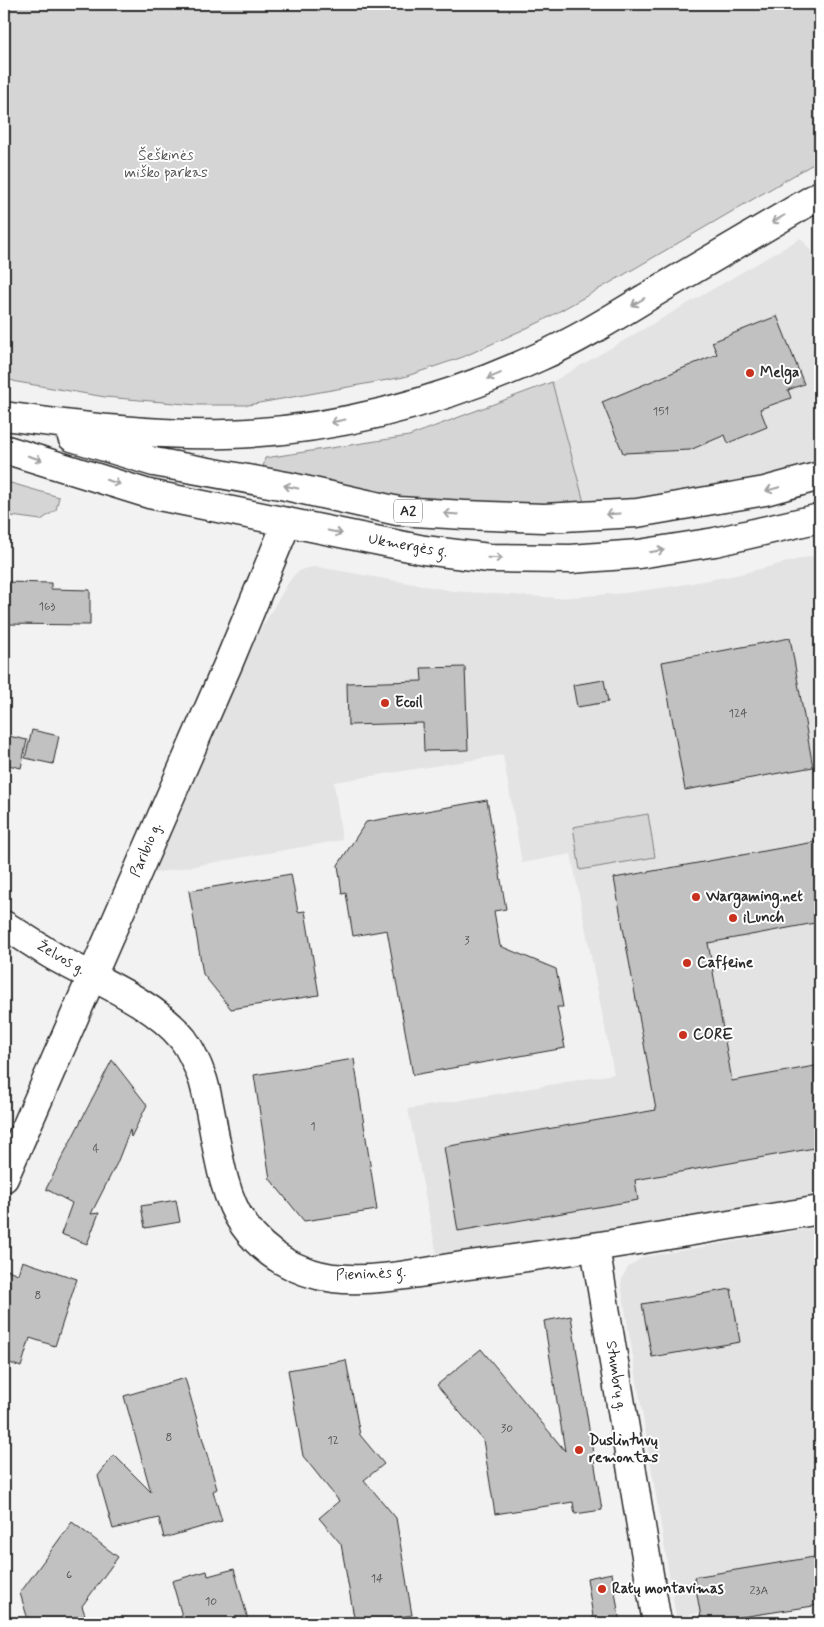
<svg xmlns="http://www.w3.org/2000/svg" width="824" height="1627" viewBox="0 0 824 1627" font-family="Mynerve,sans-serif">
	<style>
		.built { fill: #e3e3e3 }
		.green { fill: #d5d5d5; stroke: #808080 }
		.building { fill: #c1c1c1; stroke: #2b2b2b }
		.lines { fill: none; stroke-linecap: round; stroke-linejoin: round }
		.minor-casing { stroke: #2b2b2b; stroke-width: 31 }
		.trunk-casing { stroke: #2b2b2b; stroke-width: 31 }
		.minor { stroke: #fff; stroke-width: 28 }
		.trunk { stroke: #fff; stroke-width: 28 }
		.oneway { stroke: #a0a0a0 }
		.poi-dot { fill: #c8321e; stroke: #fff; stroke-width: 2 }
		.labels { text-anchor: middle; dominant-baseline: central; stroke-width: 4; stroke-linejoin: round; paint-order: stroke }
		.number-label { font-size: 12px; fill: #505050 }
		.shield { fill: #fff; stroke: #6b6b6b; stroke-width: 1 }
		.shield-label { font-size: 14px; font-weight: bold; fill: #2b2b2b }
		.park-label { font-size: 15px; fill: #565656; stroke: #fff }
		.poi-label { font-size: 15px; font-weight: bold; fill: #2b2b2b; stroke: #fff; text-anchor: start }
		.street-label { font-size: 15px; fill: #2b2b2b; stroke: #fff }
	</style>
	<rect width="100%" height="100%" fill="#f2f2f2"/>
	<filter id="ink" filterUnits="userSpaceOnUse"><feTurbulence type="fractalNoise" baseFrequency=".02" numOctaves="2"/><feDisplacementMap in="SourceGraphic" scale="10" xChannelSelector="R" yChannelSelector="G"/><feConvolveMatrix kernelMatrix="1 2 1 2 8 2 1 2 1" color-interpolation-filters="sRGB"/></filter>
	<g filter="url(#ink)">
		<!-- built -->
		<path class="built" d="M 801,238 L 820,263 L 820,467 L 811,472 L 586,510 L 552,382 Z
			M 820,554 L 820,1196 L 438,1260 L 408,1109 L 614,1074 L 571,854 L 522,863 L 503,755 L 334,782 L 342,840 L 149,874 L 216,706 L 288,583 L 295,574 L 303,569 L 314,567 L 324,568 L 453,591 L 558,598 L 625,593 L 675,586 L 736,575 Z
			M 820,1227 L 820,1605 L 713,1623 L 702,1623 L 700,1613 L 676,1617 L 621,1284 L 623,1276 L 628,1267 L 643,1257 Z"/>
		<!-- green -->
		<path class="green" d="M 4,4 L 820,4 L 820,160 L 608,284 L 540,322 L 463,357 L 404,377 L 248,405 L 197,405 L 105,397 L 17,382 L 4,378 Z
			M 552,382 L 586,510 L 406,501 L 263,468 L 265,458 L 409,436 Z
			M 4,481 L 59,497 L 56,510 L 41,520 L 4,515 Z
			M 648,814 L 655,857 L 580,870 L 573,827 Z"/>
		<!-- building -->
		<path class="building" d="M 777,316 L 804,384 L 788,390 L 791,398 L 760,409 L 767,427 L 728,443 L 725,435 L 690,450 L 623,453 L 602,402 L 717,354 L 712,342 Z
			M 4,582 L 51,583 L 51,589 L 90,590 L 90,625 L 4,624 Z
			M 790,638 L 813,767 L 685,790 L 662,662 Z
			M 465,667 L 468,750 L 424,751 L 423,723 L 348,725 L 347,683 L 422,681 L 421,668 Z
			M 604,680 L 608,702 L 577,707 L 573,685 Z
			M 32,730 L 59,736 L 53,764 L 25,758 Z
			M 4,735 L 27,740 L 21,768 L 4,764 Z
			M 487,800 L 506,909 L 494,911 L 500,946 L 556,969 L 563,1007 L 557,1007 L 565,1048 L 413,1075 L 387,930 L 353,936 L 346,893 L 342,894 L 338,865 L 366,822 Z
			M 820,841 L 820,922 L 708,943 L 732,1081 L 820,1065 L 820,1147 L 635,1180 L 638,1200 L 458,1231 L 444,1147 L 656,1110 L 614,878 Z
			M 291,874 L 298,912 L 305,911 L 319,995 L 231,1009 L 203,974 L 189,891 Z
			M 354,1059 L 377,1210 L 304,1221 L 270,1179 L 254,1075 Z
			M 112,1060 L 147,1105 L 131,1137 L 130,1130 L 117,1163 L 91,1214 L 99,1213 L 87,1244 L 61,1234 L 72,1203 L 46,1189 Z
			M 176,1200 L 180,1222 L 145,1228 L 141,1206 Z
			M 22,1261 L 77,1279 L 55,1346 L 30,1338 L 21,1367 L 4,1361 L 4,1282 L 8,1270 L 18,1274 Z
			M 731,1289 L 740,1342 L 652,1357 L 642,1304 Z
			M 571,1316 L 602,1510 L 575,1514 L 573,1502 L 495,1514 L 483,1440 L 437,1385 L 481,1349 L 565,1451 L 544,1321 Z
			M 346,1360 L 360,1435 L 384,1464 L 364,1480 L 396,1518 L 412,1615 L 364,1623 L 355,1623 L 341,1544 L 319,1518 L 339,1501 L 303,1456 L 288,1370 Z
			M 185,1378 L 217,1489 L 213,1491 L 222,1521 L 164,1538 L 159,1518 L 113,1529 L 98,1476 L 114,1455 L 151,1492 L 124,1396 Z
			M 72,1522 L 118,1557 L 82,1606 L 86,1618 L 82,1619 L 83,1623 L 29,1623 L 20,1593 Z
			M 820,1556 L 820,1605 L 702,1623 L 694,1577 Z
			M 234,1569 L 249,1623 L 184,1623 L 172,1581 L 207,1571 L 208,1576 Z
			M 612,1573 L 620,1623 L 594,1623 L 587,1578 Z"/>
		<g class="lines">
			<!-- minor casing -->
			<g class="minor-casing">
				<path id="minor" d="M 4,925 C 21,935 38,947 55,957 C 96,980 153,1002 183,1039 C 192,1051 198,1066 203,1080 C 216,1123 217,1188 244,1225 C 265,1255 297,1273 333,1278 C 377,1283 426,1271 469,1265 C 587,1250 703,1229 820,1210
					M 4,1178 L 229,662 L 287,522
					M 595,1247 L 657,1623"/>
			</g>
			<!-- trunk casing -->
			<g class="trunk-casing">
				<path id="trunk" d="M 4,416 C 77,426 152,436 226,434 C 335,431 441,402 539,357 C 582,338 622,312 662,288 C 714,257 767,226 820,195
					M 72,437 L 154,462 L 286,486 L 398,511 L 465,515 L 544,518 L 637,513 L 765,491 L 820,476
					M 4,449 L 149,494 L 424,550 L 489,558 L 571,559 L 639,554 L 715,542 L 820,518"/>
			</g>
			<!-- minor -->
			<use href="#minor" class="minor"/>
			<!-- trunk -->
			<use href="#trunk" class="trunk"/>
		</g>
		<!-- one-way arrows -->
		<defs><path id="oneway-shaft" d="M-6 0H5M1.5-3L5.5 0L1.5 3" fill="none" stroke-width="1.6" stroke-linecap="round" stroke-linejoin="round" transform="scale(1.25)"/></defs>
		<g class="oneway">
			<use href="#oneway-shaft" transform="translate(778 219) rotate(150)"/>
			<use href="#oneway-shaft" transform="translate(638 302) rotate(149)"/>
			<use href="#oneway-shaft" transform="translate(494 376) rotate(157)"/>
			<use href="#oneway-shaft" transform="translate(338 421) rotate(169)"/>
			<use href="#oneway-shaft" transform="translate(35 458) rotate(17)"/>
			<use href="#oneway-shaft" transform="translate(113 482) rotate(17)"/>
			<use href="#oneway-shaft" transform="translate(291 487) rotate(-168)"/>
			<use href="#oneway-shaft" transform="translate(773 489) rotate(165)"/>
			<use href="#oneway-shaft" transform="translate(451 514) rotate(-176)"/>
			<use href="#oneway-shaft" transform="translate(613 514) rotate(177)"/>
			<use href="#oneway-shaft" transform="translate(335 532) rotate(12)"/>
			<use href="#oneway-shaft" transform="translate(657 551) rotate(-9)"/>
			<use href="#oneway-shaft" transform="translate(495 558) rotate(2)"/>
		</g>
	</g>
	<!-- markers -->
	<g class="poi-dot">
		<circle cx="750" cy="373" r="5"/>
		<circle cx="385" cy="703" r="5"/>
		<circle cx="696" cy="897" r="5"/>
		<circle cx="733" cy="918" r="5"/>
		<circle cx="687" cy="963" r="5"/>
		<circle cx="683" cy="1035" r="5"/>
		<circle cx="579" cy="1450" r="5"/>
		<circle cx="602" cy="1589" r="5"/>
	</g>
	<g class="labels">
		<!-- number labels -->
		<g class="number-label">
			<text x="661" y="412">151</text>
			<text x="47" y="607">163</text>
			<text x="738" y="714">124</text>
			<text x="467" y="941">3</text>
			<text x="313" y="1127">1</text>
			<text x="96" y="1149">4</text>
			<text x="38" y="1296">8</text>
			<text x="507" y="1429">30</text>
			<text x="169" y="1438">8</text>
			<text x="333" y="1441">12</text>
			<text x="69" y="1575">6</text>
			<text x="377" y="1579">14</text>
			<text x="759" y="1591">23A</text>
			<text x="211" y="1602">10</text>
		</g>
		<!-- shield labels -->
		<rect class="shield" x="394" y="499.5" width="28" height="23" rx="4"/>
		<g class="shield-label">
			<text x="408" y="511">A2</text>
		</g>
		<!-- park labels -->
		<g class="park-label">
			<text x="166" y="156">Šeškinės<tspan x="166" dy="17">miško parkas</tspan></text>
		</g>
		<!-- poi labels -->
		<g class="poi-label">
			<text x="760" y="373">Melga</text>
			<text x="395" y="703">Ecoil</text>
			<text x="706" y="897">Wargaming.net</text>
			<text x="743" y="918">iLunch</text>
			<text x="697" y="963">Caffeine</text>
			<text x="693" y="1035">CORE</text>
			<text x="589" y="1441">Duslintuvų<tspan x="589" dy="17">remontas</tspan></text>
			<text x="612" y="1589">Ratų montavimas</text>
		</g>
		<!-- street labels -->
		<g class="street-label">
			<text transform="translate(408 546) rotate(10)">Ukmergės g.</text>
			<text transform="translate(146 850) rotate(-67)">Paribio g.</text>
			<text transform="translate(61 958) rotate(30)">Želvos g.</text>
			<text transform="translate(371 1274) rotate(-3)">Pieninės g.</text>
			<text transform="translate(616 1376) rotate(81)">Stumbrų g.</text>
		</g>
	</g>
	<!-- margin -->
	<rect width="824" height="1627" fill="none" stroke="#fff" stroke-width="20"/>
	<rect x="10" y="10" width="804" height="1607" fill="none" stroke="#2b2b2b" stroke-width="2" filter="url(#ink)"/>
</svg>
